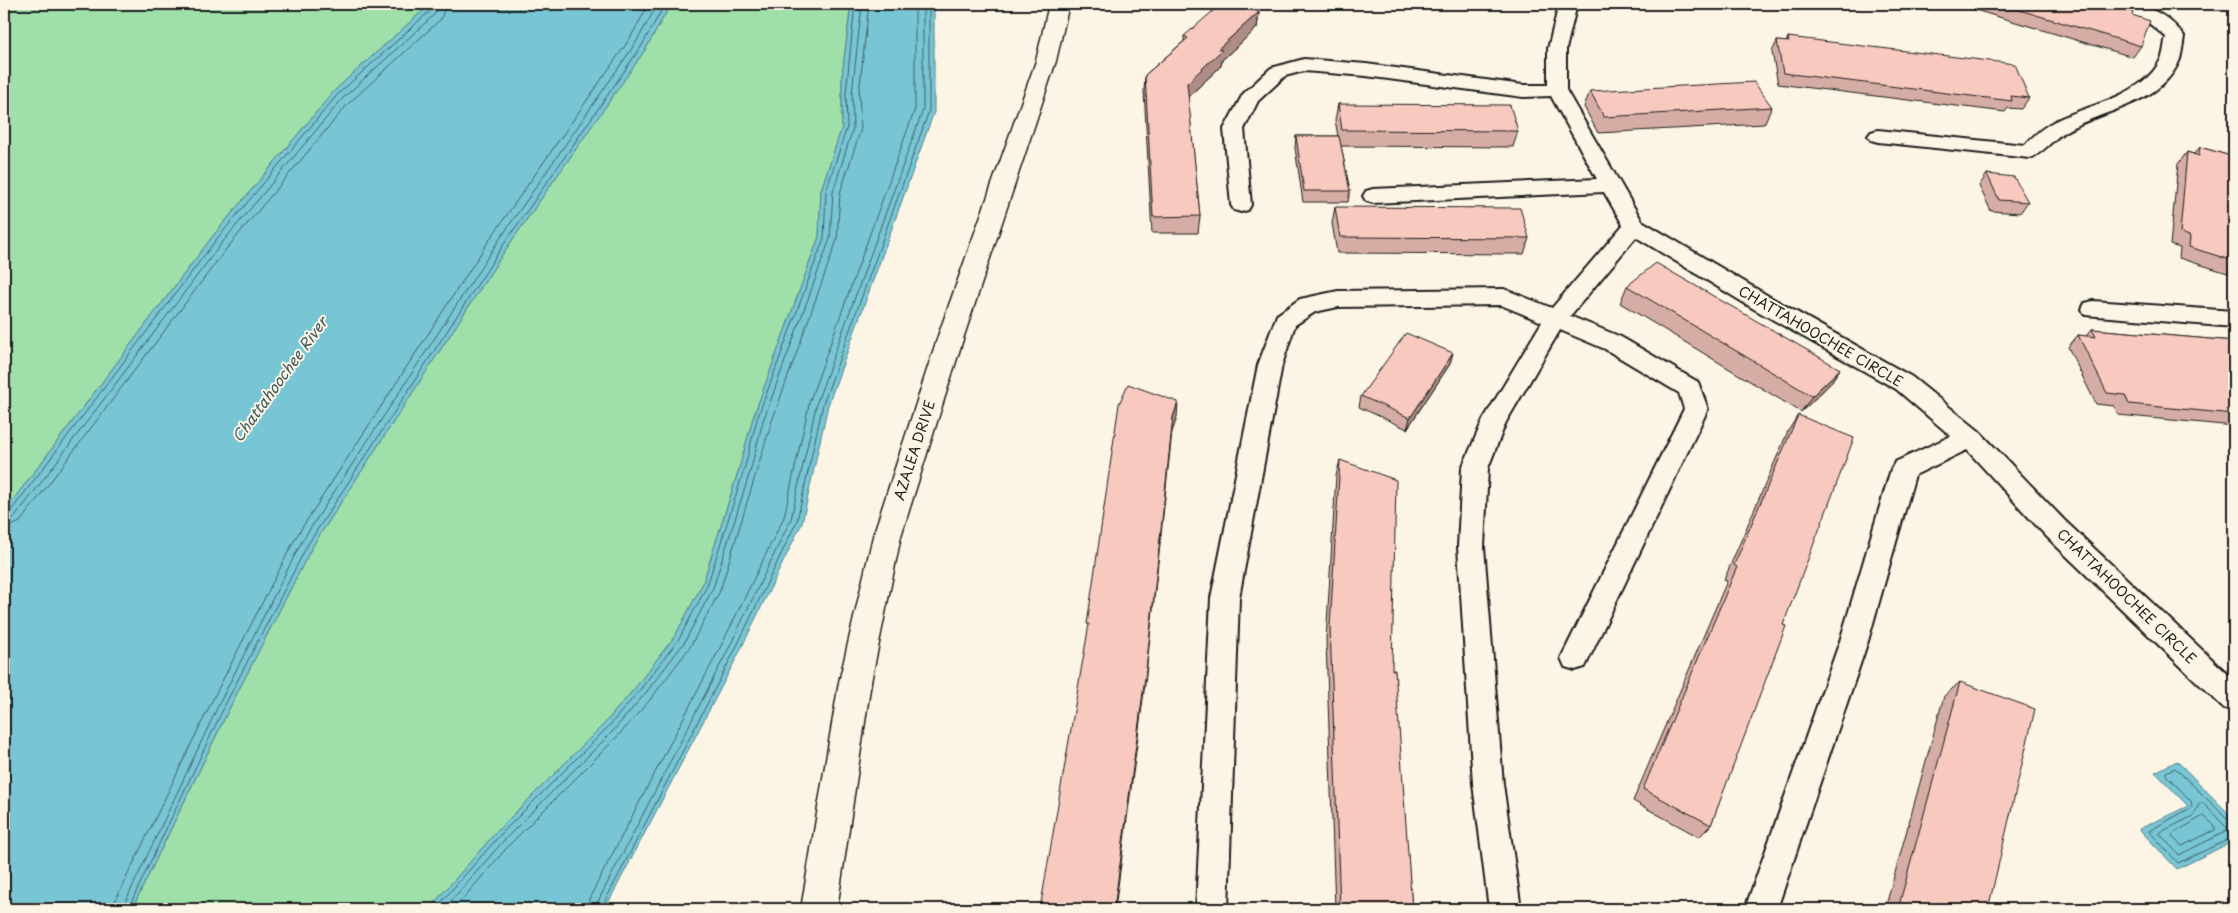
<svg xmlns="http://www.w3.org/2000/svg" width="2238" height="913" viewBox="0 0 2238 913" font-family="'Playpen Sans',sans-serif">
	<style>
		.green { fill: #9fe0aa; stroke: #5e7e63 }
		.water { fill: #78c6d5; stroke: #53828b }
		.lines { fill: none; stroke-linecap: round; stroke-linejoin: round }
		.shore { stroke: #416066; stroke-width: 1 }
		.minor-casing { stroke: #1c1c1c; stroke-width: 4 }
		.tertiary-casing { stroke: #1c1c1c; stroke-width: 3 }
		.minor { fill: #fcf5e5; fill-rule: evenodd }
		.tertiary { fill: #fcf5e5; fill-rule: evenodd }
		.wall { fill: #d5ada4; stroke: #1c1c1c }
		.shaded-wall { fill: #ae8d86; stroke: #1c1c1c }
		.building { fill: #f8c9bf; stroke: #1c1c1c }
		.labels { text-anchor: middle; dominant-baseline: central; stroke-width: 4; stroke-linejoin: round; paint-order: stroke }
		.street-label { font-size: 14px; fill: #1c1c1c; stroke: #fcf5e5 }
		.water-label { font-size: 15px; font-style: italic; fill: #3c585d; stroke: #fcf5e5 }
	</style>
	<rect width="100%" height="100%" fill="#fcf5e5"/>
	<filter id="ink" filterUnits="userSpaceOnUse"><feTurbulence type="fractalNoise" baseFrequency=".02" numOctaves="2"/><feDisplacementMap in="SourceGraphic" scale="10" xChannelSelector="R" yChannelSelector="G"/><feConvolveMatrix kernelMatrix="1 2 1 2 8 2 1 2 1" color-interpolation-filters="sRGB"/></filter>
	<g filter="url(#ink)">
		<!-- green -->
		<path class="green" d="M 4,4 L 430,4 L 335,90 L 212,237 L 4,512 Z
			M 671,4 L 851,4 L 842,76 L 842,127 L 821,190 L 819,237 L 753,418 L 739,469 L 703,583 L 675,636 L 635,688 L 605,723 L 498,830 L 429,909 L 132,909 L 232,703 L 312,547 L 506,249 L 645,50 Z"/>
		<!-- water -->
		<path class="water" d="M 430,4 L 671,4 L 645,50 L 506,249 L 312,547 L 232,703 L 132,909 L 4,909 L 4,512 L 212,237 L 335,90 Z
			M 851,4 L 934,4 L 934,112 L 828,405 L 802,523 L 738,655 L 605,909 L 429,909 L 498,830 L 605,723 L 635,688 L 675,636 L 703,583 L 739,469 L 753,418 L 819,237 L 821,190 L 842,127 L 842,76 Z
			M 2177,761 L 2234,819 L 2234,841 L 2177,869 L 2139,829 L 2188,806 L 2155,772 Z"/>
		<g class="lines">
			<!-- shore -->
			<path class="shore" d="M 4,515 L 10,512 L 216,240 L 338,94 L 431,10 L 433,4
				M 4,521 L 15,517 L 221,244 L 343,98 L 435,14 L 439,4
				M 4,529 L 20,522 L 227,248 L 348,104 L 441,19 L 446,4
				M 2200,803 L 2203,803 L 2229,830 L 2179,855 L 2159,833 L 2193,816 Z
				M 2204,816 L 2215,826 L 2215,830 L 2182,846 L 2172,837 L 2173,834 Z
				M 2234,822 L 2229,820 L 2175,768 L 2166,772 L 2166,775 L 2191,801 L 2192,807 L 2149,831 L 2178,863 L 2234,837
				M 114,909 L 116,899 L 215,695 L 296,537 L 490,239 L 629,40 L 649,4
				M 122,909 L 222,698 L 302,541 L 497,243 L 635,44 L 658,4
				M 128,909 L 227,701 L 308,544 L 502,247 L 641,47 L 665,4
				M 435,909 L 501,834 L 609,726 L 639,691 L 679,639 L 707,586 L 744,470 L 757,419 L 824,238 L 826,191 L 847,127 L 846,93 L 855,4
				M 444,909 L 506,838 L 613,731 L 644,695 L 684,643 L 713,588 L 750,472 L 763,421 L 830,239 L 833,192 L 853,128 L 852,93 L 862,4
				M 454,909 L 511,843 L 618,736 L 650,700 L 690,647 L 720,591 L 771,424 L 837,240 L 840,193 L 861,129 L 859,93 L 869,4
				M 587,909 L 589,899 L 721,646 L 784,517 L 810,400 L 915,109 L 915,4
				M 594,909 L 728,650 L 791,519 L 817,402 L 923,110 L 923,4
				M 601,909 L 734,652 L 797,521 L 823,404 L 929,111 L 929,4"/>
			<!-- minor casing -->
			<g class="minor-casing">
				<path id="minor" d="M 1559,4 L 1577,4 L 1566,49 L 1566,90 L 1642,221 L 1770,297 L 1912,377 L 1979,431 L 2064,520 L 2234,680 L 2234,712 L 2224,708 L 2046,536 L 1967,450 L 1915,475 L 1868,641 L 1777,909 L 1745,909 L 1840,641 L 1891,469 L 1895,462 L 1951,436 L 1896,389 L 1754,309 L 1636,237 L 1570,316 L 1621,337 L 1698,382 L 1708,409 L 1585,667 L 1575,670 L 1565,667 L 1561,658 L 1684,409 L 1679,393 L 1605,349 L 1560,330 L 1506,422 L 1488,468 L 1484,547 L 1503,784 L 1521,909 L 1489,909 L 1473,784 L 1458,547 L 1462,468 L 1483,420 L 1542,322 L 1501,305 L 1338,307 L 1315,312 L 1295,325 L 1282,365 L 1239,598 L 1228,909 L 1196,909 L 1211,598 L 1258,365 L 1277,315 L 1300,299 L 1338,291 L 1504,289 L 1552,308 L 1623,225 L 1604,192 L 1373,203 L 1366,201 L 1363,196 L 1366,191 L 1373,189 L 1597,179 L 1551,96 L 1523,97 L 1366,76 L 1304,71 L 1285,76 L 1258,101 L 1244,129 L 1251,205 L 1248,210 L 1241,212 L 1234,210 L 1231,205 L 1224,129 L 1243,94 L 1271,68 L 1304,59 L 1366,64 L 1523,85 L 1548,85 L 1548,49 Z
					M 2113,4 C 2141,2 2167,12 2184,36 C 2183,43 2182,51 2180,59 C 2162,105 2103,109 2066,131 C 2054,138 2041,155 2030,158 L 1878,142 L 1871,140 L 1868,136 L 1871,132 L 1878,130 L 2025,145 C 2034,135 2043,127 2055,121 C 2089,104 2143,97 2161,59 C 2164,53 2164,44 2166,37 L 2145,20 L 2116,8 Z
					M 2093,301 L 2234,311 L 2234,327 L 2085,315 L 2082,309 L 2085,303 Z"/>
			</g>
			<!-- tertiary casing -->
			<g class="tertiary-casing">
				<path id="tertiary" d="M 1049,4 L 1069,4 L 1056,61 L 965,333 L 901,536 L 871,682 L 837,909 L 801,909 L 839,682 L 873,536 L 939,333 L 1036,61 Z"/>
			</g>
			<!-- minor -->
			<use href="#minor" class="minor"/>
			<!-- tertiary -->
			<use href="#tertiary" class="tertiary"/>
		</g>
		<!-- wall -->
		<path class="wall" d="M 1955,4 L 2106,4 L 2132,15 L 2141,46 L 2133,57 Z
			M 1259,12 L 1257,28 L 1222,60 L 1221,66 L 1188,97 L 1200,216 L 1198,233 L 1152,233 L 1144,91 L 1145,75 L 1184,41 L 1184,36 Z
			M 1788,37 L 2029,98 L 2021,109 L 2008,108 L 2005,112 L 1778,84 L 1772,52 L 1777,41 L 1786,42 Z
			M 1590,91 L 1772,107 L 1764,124 L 1598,133 L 1584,107 Z
			M 1338,104 L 1518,131 L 1513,147 L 1341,146 L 1350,191 L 1348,202 L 1303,202 L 1295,148 L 1296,136 L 1338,136 L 1335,120 Z
			M 2200,147 L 2234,157 L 2234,275 L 2179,258 L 2180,248 L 2170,245 L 2178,164 L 2187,152 L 2194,154 Z
			M 1987,174 L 2028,202 L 2020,213 L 1991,211 L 1979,186 Z
			M 1335,207 L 1529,238 L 1524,254 L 1337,253 L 1332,223 Z
			M 1627,286 L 1840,369 L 1829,385 L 1801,412 L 1620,303 Z
			M 2092,329 L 2234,341 L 2234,426 L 2118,415 L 2114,406 L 2096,404 L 2068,347 L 2078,335 L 2086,336 Z
			M 1450,364 L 1407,429 L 1359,407 L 1361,396 Z
			M 1798,415 L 1783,625 L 1711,825 L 1699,837 L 1633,801 L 1727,581 L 1724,580 L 1788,431 Z
			M 1340,460 L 1392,670 L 1412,909 L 1335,909 L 1326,640 L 1336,476 Z
			M 1960,682 L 1988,909 L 1885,909 L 1944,696 Z"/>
		<!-- shaded-wall -->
		<path class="shaded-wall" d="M 1259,12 L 1257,28 L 1222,60 L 1221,66 L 1186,99 L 1187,83 L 1218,49 Z
			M 1453,353 L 1450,364 L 1407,429 L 1410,418 Z
			M 1840,369 L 1829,385 L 1801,412 L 1812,396 Z
			M 1178,402 L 1177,418 L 1172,432 L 1145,684 L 1115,909 L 1114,909 L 1173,417 Z"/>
		<!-- building -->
		<path class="building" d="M 1221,4 L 1237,4 L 1259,12 L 1218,49 L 1222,50 L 1187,83 L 1200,216 L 1153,217 L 1145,75 L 1188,38 L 1184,36 Z
			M 1999,4 L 2106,4 L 2133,12 L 2132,15 L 2150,21 L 2141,46 Z
			M 1788,37 L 2015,64 L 2029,98 L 2011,96 L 2012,101 L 1783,73 L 1777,41 L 1789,42 Z
			M 1754,82 L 1772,107 L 1604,117 L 1590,91 Z
			M 1338,104 L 1510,105 L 1518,131 L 1342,130 Z
			M 1296,136 L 1339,136 L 1350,191 L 1304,191 Z
			M 2200,147 L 2234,157 L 2234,261 L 2189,247 L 2190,236 L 2180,233 L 2187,152 L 2199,156 Z
			M 1987,174 L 2014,177 L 2028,202 L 1999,200 Z
			M 1335,207 L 1520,208 L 1529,238 L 1340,237 Z
			M 1656,263 L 1840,369 L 1812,396 L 1627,286 Z
			M 2092,329 L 2234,341 L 2234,414 L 2129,404 L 2125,395 L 2107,393 L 2078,335 L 2096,337 Z
			M 1406,333 L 1453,353 L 1410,418 L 1361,396 Z
			M 1128,384 L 1178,402 L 1173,417 L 1146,670 L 1114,909 L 1040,909 L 1089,624 L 1087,624 L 1119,404 Z
			M 1798,415 L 1854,438 L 1783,625 L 1786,626 L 1711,825 L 1643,789 L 1737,567 L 1734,565 Z
			M 1340,460 L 1396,480 L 1392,670 L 1395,670 L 1412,909 L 1340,909 L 1330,626 Z
			M 1960,682 L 2035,709 L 1988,909 L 1898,909 Z"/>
	</g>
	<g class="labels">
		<!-- street labels -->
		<g class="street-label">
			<text transform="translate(1821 336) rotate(30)">CHATTAHOOCHEE CIRCLE</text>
			<text transform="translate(914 450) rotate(-72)">AZALEA DRIVE</text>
			<text transform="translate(2127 596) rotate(44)">CHATTAHOOCHEE CIRCLE</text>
		</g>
		<!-- water labels -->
		<g class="water-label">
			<text transform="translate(279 379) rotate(-54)">Chattahoochee River</text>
		</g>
	</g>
	<!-- margin -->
	<rect width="2238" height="913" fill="none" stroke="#fcf5e5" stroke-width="20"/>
	<rect x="10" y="10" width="2218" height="893" fill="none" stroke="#1c1c1c" stroke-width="2" filter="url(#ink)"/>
</svg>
